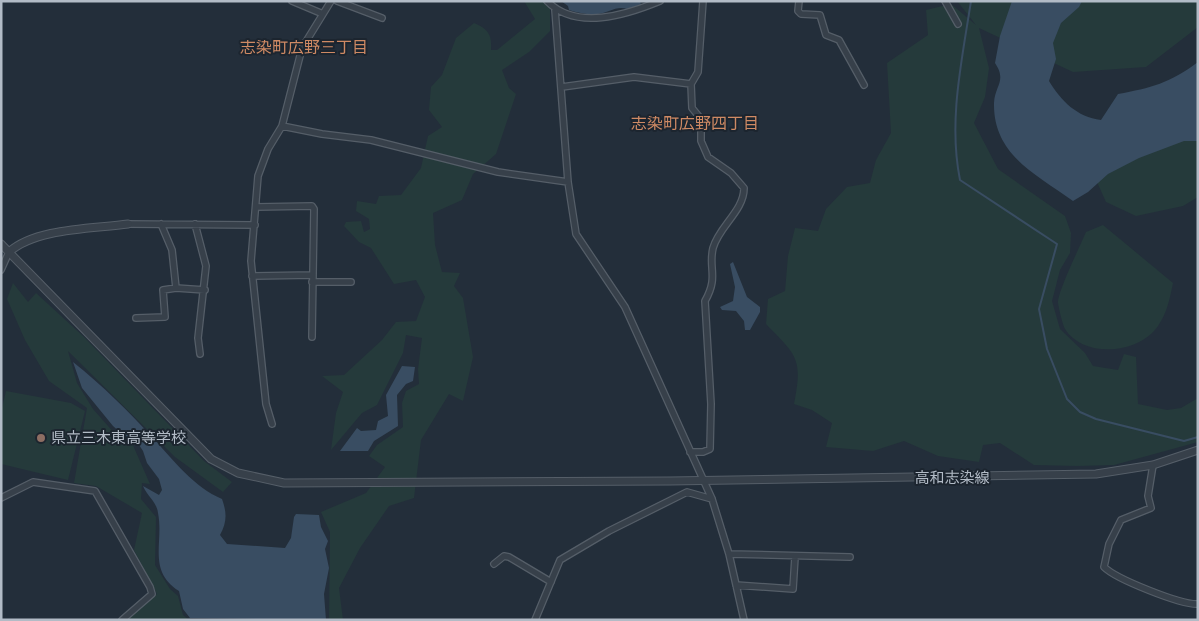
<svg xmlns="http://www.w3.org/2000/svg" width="1199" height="621" viewBox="0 0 1199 621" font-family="'Fira Sans','Noto Sans JP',sans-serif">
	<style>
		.green { fill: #253a3b }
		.water { fill: #394d62 }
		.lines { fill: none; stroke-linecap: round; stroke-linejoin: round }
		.stream { stroke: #394d62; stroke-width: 2 }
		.minor-casing { stroke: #555e68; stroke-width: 8 }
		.tertiary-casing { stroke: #555e68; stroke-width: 9 }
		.minor { stroke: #37404a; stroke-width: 5.5 }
		.tertiary { stroke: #37404a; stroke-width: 7 }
		.education-dot { fill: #8d6e63; stroke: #1c252f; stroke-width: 2 }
		.labels { text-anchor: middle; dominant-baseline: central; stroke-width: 4; stroke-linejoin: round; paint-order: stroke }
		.poi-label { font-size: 15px; fill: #b2bbc6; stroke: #1c252f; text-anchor: start }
		.street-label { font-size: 15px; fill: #b2bbc6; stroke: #1c252f }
		.neighbourhood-label { font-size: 16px; fill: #cf8a64; stroke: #1c252f }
	</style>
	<rect width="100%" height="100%" fill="#232e3a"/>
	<!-- green -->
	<path class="green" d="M 524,1 L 544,1 L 550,7 L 550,31 L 529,52 L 502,70 L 509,88 L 516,94 L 496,154 L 473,174 L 462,200 L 433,213 L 435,245 L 442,272 L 460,273 L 454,286 L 463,298 L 473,357 L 463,401 L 449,394 L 421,440 L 414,498 L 389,506 L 360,548 L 339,588 L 343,620 L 329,620 L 330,532 L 321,512 L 366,493 L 385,467 L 369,456 L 377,445 L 403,427 L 402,403 L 406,391 L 419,384 L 418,369 L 422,338 L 406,335 L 403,353 L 377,405 L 362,413 L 331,450 L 336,413 L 343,392 L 322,376 L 344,375 L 382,340 L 396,322 L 416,321 L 425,297 L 416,280 L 394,284 L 371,248 L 359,242 L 344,226 L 346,222 L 361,221 L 364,232 L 370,229 L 369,219 L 356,211 L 357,201 L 376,204 L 379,196 L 401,195 L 421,168 L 428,136 L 442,127 L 429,110 L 431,87 L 442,75 L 456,38 L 474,23 C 488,29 492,34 491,50 L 497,50 L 535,19 Z
		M 957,1 L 1198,1 L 1198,27 L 1146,67 L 1073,72 L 979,28 L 989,68 L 985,97 L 974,123 L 998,169 L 1065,216 L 1071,233 L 1070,253 L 1060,270 L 1052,301 L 1060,329 L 1085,353 L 1093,366 L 1118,370 L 1124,354 L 1136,357 L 1138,404 L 1167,410 L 1181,408 L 1198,398 L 1198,442 L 1114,465 L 1077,466 L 1034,465 L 1000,443 L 983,445 L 979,462 L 938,456 L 904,441 L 873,451 L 826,447 L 832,423 L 812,410 L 794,404 C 803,358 797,356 766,324 L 768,299 L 785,291 L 788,256 L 795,228 L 818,231 L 826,209 L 847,187 L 870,183 L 876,160 L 891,133 L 887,63 L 928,35 L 926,10 L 951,4 L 976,25 Z
		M 1198,114 L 1198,197 L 1183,206 L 1136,216 L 1106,202 L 1093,173 Z
		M 1103,225 L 1173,283 C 1170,298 1167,313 1158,326 C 1139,354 1084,359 1065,329 C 1062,323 1059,309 1058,303 C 1057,293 1081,244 1086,232 Z
		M 13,283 L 28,302 L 36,293 L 84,337 L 204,461 L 232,482 L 223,492 L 175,457 L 68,351 L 77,383 L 93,409 L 116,435 L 132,443 L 150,484 L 142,483 L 141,499 L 156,517 L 155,565 L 170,589 L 178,596 L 183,615 L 189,620 L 127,620 L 157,594 L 134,550 L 142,513 L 96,486 L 74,483 L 87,408 L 49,381 L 25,340 L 7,299 Z
		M 6,391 L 71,403 L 85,411 L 68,480 L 1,464 L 1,412 Z"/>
	<!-- water -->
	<path class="water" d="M 561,1 L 640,1 L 641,5 L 627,9 C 617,5 608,13 598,14 C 589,15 578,13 569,10 L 568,6 Z
		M 1012,1 L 1082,1 L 1079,7 L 1061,23 L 1053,43 L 1056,59 L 1049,81 C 1061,101 1077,117 1101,120 L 1118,94 C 1151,88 1170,83 1198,62 L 1198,141 L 1184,141 L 1139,158 L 1108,174 L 1088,192 L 1073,201 C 1036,174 993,155 994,103 C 995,85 1007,81 995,63 L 1000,36 Z
		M 733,262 L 747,297 L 760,307 L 760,312 L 750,330 L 745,330 L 744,321 L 736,311 L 722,310 L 720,307 L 733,301 L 735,287 L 730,264 Z
		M 73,362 C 102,385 129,412 154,439 C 174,461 194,487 222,499 C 227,513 227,522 220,535 L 227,544 L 285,548 L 291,538 L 294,517 L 296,514 L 319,515 L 321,527 L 328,541 L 325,549 L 329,568 L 324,594 L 326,620 L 190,618 L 183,609 L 179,591 C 147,570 164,543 158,513 C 157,502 147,496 143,486 L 159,495 L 162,490 L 159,479 L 147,463 L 143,451 L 135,439 L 123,435 L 113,426 L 82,388 Z
		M 402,366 L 415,367 L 413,381 L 406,384 L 397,395 L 398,426 L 374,441 L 368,451 L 340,451 L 357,428 L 361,431 L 376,430 L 378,421 L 388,416 L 386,395 Z"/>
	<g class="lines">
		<!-- stream -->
		<path class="stream" d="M 971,1 C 962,60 948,121 960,180 L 1057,244 L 1039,309 L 1047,349 L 1067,399 L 1080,412 L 1096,419 L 1184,441 L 1198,437"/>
		<!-- minor casing -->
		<g class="minor-casing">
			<path id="minor" d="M 292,1 L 323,14
				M 337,1 L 382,18
				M 547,1 C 576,31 626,15 660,1
				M 799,1 L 798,11 L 801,14 L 820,15 L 826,35 L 839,40 L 864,85
				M 945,1 L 958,24
				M 555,10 L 568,182 L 576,234 L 625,307 L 712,499 L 729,554 L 744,620
				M 562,87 L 634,77 L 691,84
				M 282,126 L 322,134 L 371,140 L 498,172 L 568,182
				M 256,207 L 312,206 L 314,209 L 312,337
				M 128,224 L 255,225
				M 161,224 L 172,250 L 176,288
				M 195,224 L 206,266 L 198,338 L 200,354
				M 1,270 L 9,252
				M 252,276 L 313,275
				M 312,282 L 351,282
				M 136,318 L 165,317 L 163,290 L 176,288 L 205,290
				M 272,424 L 266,404 L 251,261 L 258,176 L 268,149 L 282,126 L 302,48 L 331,1
				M 690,452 L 703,452 L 710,449 L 711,404 L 705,301 C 719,276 708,269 713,248 C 719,226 744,211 744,188 L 731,173 L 708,157 L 701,141 L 701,119 L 692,108 L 691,84 L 698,72 L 703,1
				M 1153,465 L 1148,496 L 1151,508 L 1121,520 L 1109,544 L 1104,567 C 1116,579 1181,605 1198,604
				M 1,498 L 33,482 L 95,491 L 150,587 L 152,594 L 122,620
				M 729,554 L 850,557
				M 494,564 L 504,556 L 509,557 L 551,582
				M 736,585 L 793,589 L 795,557
				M 535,620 L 560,560 L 609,531 L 687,492 L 712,499"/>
		</g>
		<!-- tertiary casing -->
		<g class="tertiary-casing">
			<path id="tertiary" d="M 1,244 L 211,459 L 238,473 L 284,483 L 670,481 L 1096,474 L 1153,465 L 1198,450
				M 9,252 C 36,228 92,229 128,224"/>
		</g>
		<!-- minor -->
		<use href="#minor" class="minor"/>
		<!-- tertiary -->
		<use href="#tertiary" class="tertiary"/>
	</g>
	<!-- markers -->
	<circle class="education-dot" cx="41" cy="438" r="5"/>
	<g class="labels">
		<!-- poi labels -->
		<g class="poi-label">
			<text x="51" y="438">県立三木東高等学校</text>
		</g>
		<!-- street labels -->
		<g class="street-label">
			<text x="952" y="478">高和志染線</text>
		</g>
		<!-- neighbourhood labels -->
		<g class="neighbourhood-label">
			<text x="304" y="47">志染町広野三丁目</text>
			<text x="695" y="123">志染町広野四丁目</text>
		</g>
	</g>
	<!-- border -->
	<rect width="1199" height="621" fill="none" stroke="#b2bbc6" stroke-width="5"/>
</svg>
